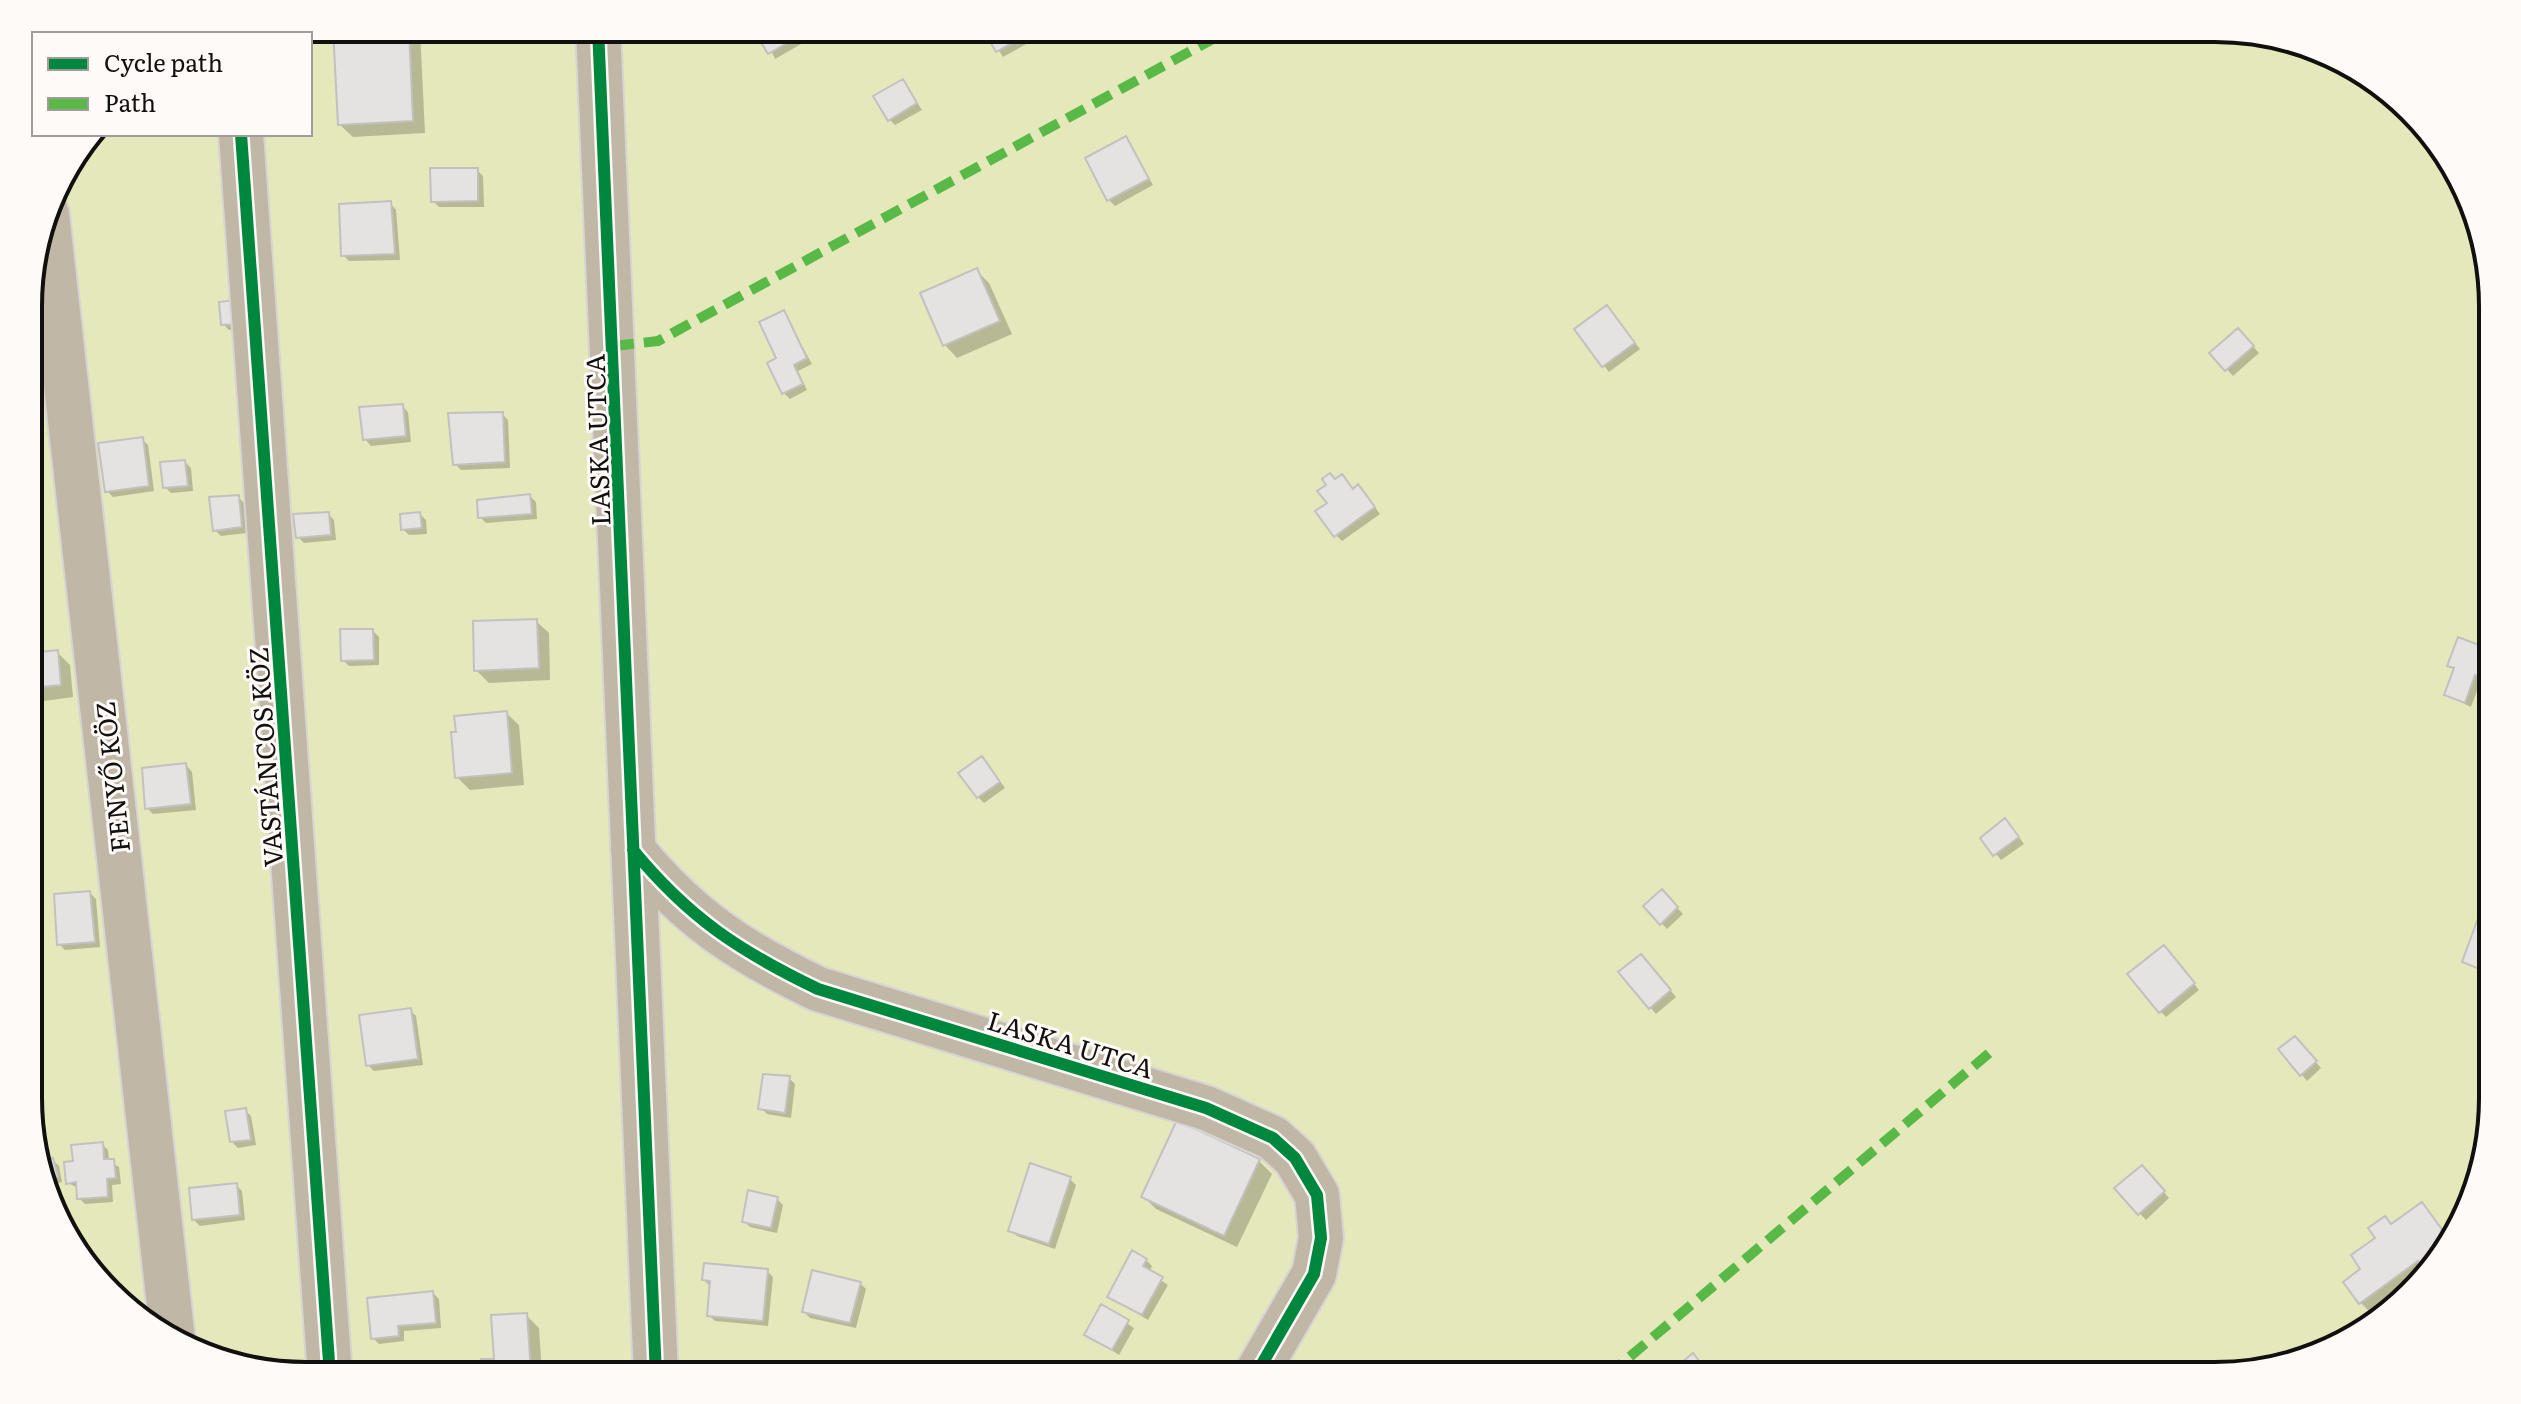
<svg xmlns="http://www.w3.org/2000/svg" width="2521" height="1404" viewBox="0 0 2521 1404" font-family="Literata,serif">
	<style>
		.green { fill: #e4e8ba }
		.shadow { fill: #0003 }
		.building { fill: #e5e3e2; stroke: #c3c0bf; stroke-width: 2 }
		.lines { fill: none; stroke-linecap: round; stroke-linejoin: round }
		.street-casing { stroke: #d7d5d4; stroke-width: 48 }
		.street { stroke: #c1b7a6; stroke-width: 44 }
		.quiet { stroke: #58b947; stroke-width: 10; stroke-dasharray: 20 10; stroke-linecap: butt }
		.cycleway-casing { stroke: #fefaf8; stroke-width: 17 }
		.cycleway { stroke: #00873e; stroke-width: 12 }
		.labels { text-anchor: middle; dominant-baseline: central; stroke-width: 6; stroke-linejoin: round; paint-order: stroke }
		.street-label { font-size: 26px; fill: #12100e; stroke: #fefaf8 }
		.rim { fill: none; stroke: #12100e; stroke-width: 4 }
	</style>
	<rect width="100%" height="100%" fill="#fdfbf9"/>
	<!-- green -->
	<path class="green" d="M 306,28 L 2215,28 L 2354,65 L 2446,152 L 2492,287 L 2492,1116 L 2456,1237 L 2369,1329 L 2233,1375 L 306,1376 L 167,1339 L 75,1253 L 30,1134 L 30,270 L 57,183 L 94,134 L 310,134 L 310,34 L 276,34 Z"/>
	<!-- shadow -->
	<path class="shadow" d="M 335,28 L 420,30 L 425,133 L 353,137 L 340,125 Z
		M 761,28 L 829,28 L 775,59 Z
		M 984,28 L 1034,28 L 1039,37 L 1003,57 Z
		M 903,81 L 922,110 L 895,125 L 889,119 Z
		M 1126,138 L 1153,185 L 1115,206 L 1109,200 Z
		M 477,170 L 483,176 L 484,207 L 439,207 L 433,201 Z
		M 390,203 L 396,210 L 400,260 L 349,261 L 343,255 Z
		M 977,271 L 989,283 L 1012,334 L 957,358 L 945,345 Z
		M 235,302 L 243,329 L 229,330 L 223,324 Z
		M 783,312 L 812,364 L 798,371 L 807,390 L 790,399 L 784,393 L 779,359 Z
		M 1612,314 L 1640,349 L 1609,372 L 1576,330 Z
		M 2238,330 L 2259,353 L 2233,376 L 2212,353 Z
		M 402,406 L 408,412 L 411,442 L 371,446 L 365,439 Z
		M 502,414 L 508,420 L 510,468 L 461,470 L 455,464 Z
		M 142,439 L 148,445 L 154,491 L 113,497 L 107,491 Z
		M 185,462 L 191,468 L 193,491 L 171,493 L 165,487 Z
		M 1336,481 L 1364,493 L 1380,514 L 1342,541 L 1336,535 L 1330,504 Z
		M 530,496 L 536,502 L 537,519 L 486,523 L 480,517 Z
		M 238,497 L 244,503 L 247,533 L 221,536 L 215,530 Z
		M 328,514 L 334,520 L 336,540 L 304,543 L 298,537 Z
		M 420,514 L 426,520 L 427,534 L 409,535 L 403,529 Z
		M 536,621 L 549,633 L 550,680 L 489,683 L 476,670 Z
		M 373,631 L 379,637 L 379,665 L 349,666 L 343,660 Z
		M 2459,640 L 2492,652 L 2491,684 L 2481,680 L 2471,707 L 2446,695 L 2455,671 L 2450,665 Z
		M 57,652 L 70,665 L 73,697 L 30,703 L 30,655 Z
		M 506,713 L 519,725 L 524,785 L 470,790 L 457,777 Z
		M 186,765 L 192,772 L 196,810 L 153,814 L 147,808 Z
		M 988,765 L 1005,788 L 984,803 L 978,797 Z
		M 2011,827 L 2024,844 L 2001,860 L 1983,838 Z
		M 1662,892 L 1683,914 L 1667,929 L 1646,906 Z
		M 90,893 L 96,899 L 100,947 L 65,950 L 59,944 Z
		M 2478,923 L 2492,929 L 2492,976 L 2464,961 Z
		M 2169,953 L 2199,990 L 2166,1017 L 2160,1011 Z
		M 1647,963 L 1676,997 L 1656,1014 L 1621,973 Z
		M 410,1010 L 416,1016 L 423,1065 L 374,1071 L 368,1065 Z
		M 2295,1039 L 2321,1068 L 2307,1081 L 2281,1049 Z
		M 789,1078 L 795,1084 L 791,1118 L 767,1114 L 761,1108 Z
		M 245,1110 L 251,1116 L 256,1145 L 238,1148 L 232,1142 Z
		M 1178,1123 L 1259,1161 L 1272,1174 L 1237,1247 L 1156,1209 L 1143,1196 Z
		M 102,1144 L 108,1150 L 109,1161 L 119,1167 L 121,1184 L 112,1185 L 113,1202 L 85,1204 L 79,1198 L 78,1188 L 68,1183 L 75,1163 Z
		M 53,1160 L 59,1166 L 62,1182 L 55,1184 L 58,1197 L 54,1198 L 41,1163 Z
		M 1031,1166 L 1070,1179 L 1076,1185 L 1055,1249 L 1017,1236 L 1011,1230 Z
		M 2148,1174 L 2169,1198 L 2146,1220 L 2117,1189 Z
		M 236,1185 L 242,1191 L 245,1220 L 200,1226 L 194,1220 Z
		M 777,1199 L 783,1205 L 777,1233 L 750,1227 L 744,1221 Z
		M 2422,1205 L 2451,1241 L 2404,1292 L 2373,1315 L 2360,1302 L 2363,1269 L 2392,1226 Z
		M 1146,1260 L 1152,1266 L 1149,1272 L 1168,1285 L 1148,1320 L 1109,1296 Z
		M 767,1271 L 773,1277 L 768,1326 L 715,1321 L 709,1315 L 710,1286 L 704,1280 Z
		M 860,1283 L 866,1289 L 856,1328 L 810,1318 L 804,1312 Z
		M 433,1293 L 439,1299 L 441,1328 L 404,1331 L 404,1341 L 379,1344 L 373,1338 Z
		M 1102,1307 L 1134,1328 L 1119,1355 L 1087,1334 Z
		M 526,1315 L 539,1328 L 542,1374 L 550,1376 L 484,1376 Z"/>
	<!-- building -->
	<path class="building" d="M 333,28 L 409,28 L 413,121 L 338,125 Z
		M 757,28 L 813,28 L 768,54 L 754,30 Z
		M 982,28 L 1033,28 L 1035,30 L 996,52 Z
		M 903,79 L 917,103 L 888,121 L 873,96 Z
		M 1126,136 L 1149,179 L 1107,201 L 1085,158 Z
		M 430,168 L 478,168 L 478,201 L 431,202 Z
		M 391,201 L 395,254 L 341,256 L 339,204 Z
		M 977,268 L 1000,321 L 943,346 L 920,293 Z
		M 235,300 L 238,324 L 221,325 L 219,302 Z
		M 1607,305 L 1635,343 L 1602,367 L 1574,329 Z
		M 784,310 L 807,358 L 794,365 L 803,384 L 782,394 L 767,363 L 776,358 L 759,322 Z
		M 2238,328 L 2254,346 L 2225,371 L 2209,353 Z
		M 403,404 L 406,436 L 363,440 L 359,407 Z
		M 503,412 L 505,462 L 453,465 L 448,413 Z
		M 143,437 L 149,486 L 105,492 L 98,443 Z
		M 185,460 L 188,486 L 163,488 L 160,462 Z
		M 1330,473 L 1335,479 L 1342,474 L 1353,489 L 1358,484 L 1375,507 L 1334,537 L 1315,511 L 1327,503 L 1317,491 L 1326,485 L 1322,479 Z
		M 530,494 L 532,514 L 478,518 L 477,500 Z
		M 239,495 L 242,527 L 213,531 L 209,497 Z
		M 329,512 L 331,535 L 296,538 L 293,514 Z
		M 420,512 L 422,528 L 401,530 L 400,514 Z
		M 537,619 L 539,668 L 474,671 L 473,621 Z
		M 340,629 L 373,629 L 374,660 L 341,661 Z
		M 2458,637 L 2492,650 L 2485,679 L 2475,675 L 2465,703 L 2444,695 L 2454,668 L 2447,666 Z
		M 58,650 L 61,685 L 30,688 L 30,653 Z
		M 507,711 L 512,773 L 455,778 L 451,732 L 456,732 L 454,716 Z
		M 982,756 L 1000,782 L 977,798 L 958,773 Z
		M 186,763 L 191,804 L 145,809 L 142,768 Z
		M 2005,818 L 2019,837 L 1993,856 L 1980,838 Z
		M 1662,889 L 1678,907 L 1660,925 L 1643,906 Z
		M 90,891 L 95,942 L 57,945 L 54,894 Z
		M 2477,921 L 2492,927 L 2492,974 L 2462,962 Z
		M 2164,945 L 2195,983 L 2159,1013 L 2127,974 Z
		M 1641,954 L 1671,990 L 1649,1009 L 1618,972 Z
		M 411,1008 L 418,1059 L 366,1066 L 359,1015 Z
		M 2295,1036 L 2317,1061 L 2300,1076 L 2278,1049 Z
		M 763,1074 L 790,1076 L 785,1113 L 758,1109 Z
		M 246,1108 L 251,1140 L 230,1142 L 225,1111 Z
		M 1177,1120 L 1260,1159 L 1224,1236 L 1141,1197 Z
		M 103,1142 L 104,1159 L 114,1159 L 116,1178 L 107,1179 L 108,1197 L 77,1199 L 76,1182 L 66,1184 L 64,1162 L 73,1161 L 71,1145 Z
		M 53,1158 L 58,1177 L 51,1178 L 52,1191 L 40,1161 Z
		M 1030,1163 L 1071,1177 L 1049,1244 L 1008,1231 Z
		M 2142,1165 L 2165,1191 L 2138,1215 L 2114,1188 Z
		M 237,1183 L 240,1215 L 192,1220 L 189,1188 Z
		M 748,1190 L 778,1197 L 771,1228 L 742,1222 Z
		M 2422,1202 L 2451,1242 L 2424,1269 L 2418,1261 L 2359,1304 L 2343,1282 L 2360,1269 L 2351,1255 L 2375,1238 L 2368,1228 L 2385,1216 L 2391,1224 Z
		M 1132,1250 L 1147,1259 L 1143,1266 L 1163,1277 L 1142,1315 L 1107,1297 Z
		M 704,1263 L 768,1269 L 763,1321 L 707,1316 L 710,1281 L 702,1280 Z
		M 812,1270 L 861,1282 L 850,1323 L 802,1312 Z
		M 433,1291 L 436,1323 L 398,1326 L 399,1336 L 371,1339 L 367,1298 Z
		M 1101,1304 L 1129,1320 L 1112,1350 L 1084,1335 Z
		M 527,1313 L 531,1372 L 549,1371 L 549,1376 L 482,1376 L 481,1359 L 494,1359 L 491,1315 Z
		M 1693,1353 L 1708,1372 L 1703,1376 L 1678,1376 L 1673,1370 Z"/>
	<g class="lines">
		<!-- street casing -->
		<g class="street-casing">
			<path id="street" d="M 598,28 L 656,1376
				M 241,134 L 330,1376
				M 47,214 L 173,1340
				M 633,850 C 689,918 739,951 818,989 L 1206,1108 L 1273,1138 L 1295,1158 L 1317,1195 L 1321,1238 L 1314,1274 L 1255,1376"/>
		</g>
		<!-- street -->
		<use href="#street" class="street"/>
		<!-- quiet -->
		<path class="quiet" d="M 614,346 L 658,341 L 1233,28
			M 1607,1376 L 1994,1049"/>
		<!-- cycleway casing -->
		<g class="cycleway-casing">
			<path id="cycleway" d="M 598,28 L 656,1376
				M 241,134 L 330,1376
				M 633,850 C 689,918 739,951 818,989 L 1206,1108 L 1273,1138 L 1295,1158 L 1317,1195 L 1321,1238 L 1314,1274 L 1255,1376"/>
		</g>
		<!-- cycleway -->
		<use href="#cycleway" class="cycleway"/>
	</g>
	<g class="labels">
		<!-- street labels -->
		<g class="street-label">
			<text transform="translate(596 440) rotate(-92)">LASKA UTCA</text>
			<text transform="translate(264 757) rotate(-94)">VASTÁNCOS KÖZ</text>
			<text transform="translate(111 777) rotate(-96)">FENYŐ KÖZ</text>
			<text transform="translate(1071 1043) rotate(17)">LASKA UTCA</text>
		</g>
	</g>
	<!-- crop -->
	<path d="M0 0H2521V1404H0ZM306 42H2215A264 264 0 0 1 2479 306V1098A264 264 0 0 1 2215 1362H306A264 264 0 0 1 42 1098V306A264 264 0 0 1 306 42Z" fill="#fefaf8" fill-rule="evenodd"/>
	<path class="rim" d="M306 42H2215A264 264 0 0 1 2479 306V1098A264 264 0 0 1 2215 1362H306A264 264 0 0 1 42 1098V306A264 264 0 0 1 306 42Z"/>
	<!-- legend -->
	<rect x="32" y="32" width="280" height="104" fill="#fefaf8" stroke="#a09c9a" stroke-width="2"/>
	<rect x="48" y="58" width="40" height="12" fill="#00873e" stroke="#a09c9a" stroke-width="2"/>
	<text x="104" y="72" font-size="24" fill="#12100e">Cycle path</text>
	<rect x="48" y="98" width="40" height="12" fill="#58b947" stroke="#a09c9a" stroke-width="2"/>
	<text x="104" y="112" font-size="24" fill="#12100e">Path</text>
</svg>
